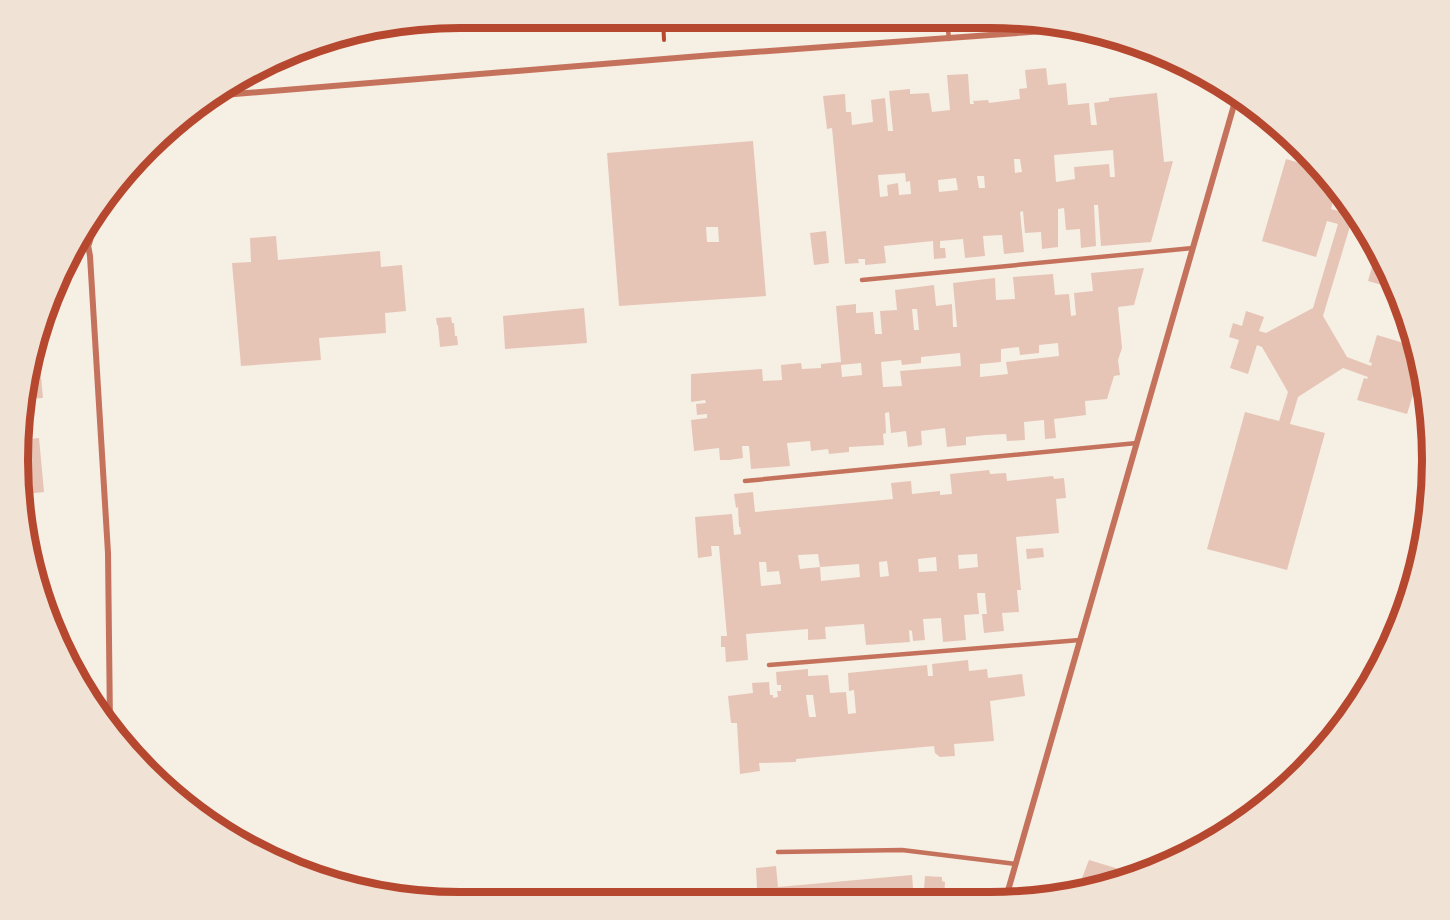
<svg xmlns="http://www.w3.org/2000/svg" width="1450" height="920" viewBox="0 0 1450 920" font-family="'Times New Roman',serif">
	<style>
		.building { fill: #e6c5b7; fill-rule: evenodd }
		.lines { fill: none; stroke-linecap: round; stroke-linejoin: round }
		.path { stroke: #b5482f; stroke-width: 4 }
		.service { stroke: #c5725c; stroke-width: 4.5 }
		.minor { stroke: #c5725c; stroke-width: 6 }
		.rim { fill: none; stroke: #b5482f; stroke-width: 8 }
	</style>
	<rect width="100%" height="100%" fill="#f6efe4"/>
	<!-- building -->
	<path class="building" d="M 1046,68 L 1048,85 L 1066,83 L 1068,105 L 1089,103 L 1091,125 L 1097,125 L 1094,103 L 1109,101 L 1109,98 L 1157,93 L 1164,162 L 1173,161 L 1151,242 L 1101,246 L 1098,205 L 1094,205 L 1096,246 L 1081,248 L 1080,229 L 1066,230 L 1064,208 L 1058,209 L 1058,247 L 1042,249 L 1041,232 L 1025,233 L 1023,211 L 1020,212 L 1024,252 L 1004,254 L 1002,235 L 983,236 L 985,256 L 965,258 L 963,239 L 940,241 L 940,248 L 945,248 L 946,258 L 934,259 L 933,241 L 884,246 L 886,263 L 865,265 L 865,259 L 858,259 L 859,263 L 845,264 L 832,128 L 827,129 L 823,96 L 845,94 L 846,112 L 851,112 L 852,125 L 873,122 L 871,100 L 885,98 L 888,131 L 893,131 L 889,91 L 910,89 L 910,94 L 929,93 L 932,112 L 950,110 L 947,75 L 968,74 L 970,104 L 974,104 L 973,101 L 988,100 L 989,103 L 1020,99 L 1019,89 L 1027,88 L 1025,70 ZM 1113,150 L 1115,177 L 1110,177 L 1109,164 L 1074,167 L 1075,179 L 1056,182 L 1054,155 ZM 1014,159 L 1020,159 L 1022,172 L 1015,173 ZM 905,173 L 906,182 L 910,181 L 911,194 L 899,195 L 898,183 L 887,185 L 888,196 L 880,197 L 878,175 ZM 977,176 L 984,176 L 985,188 L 979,188 ZM 956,178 L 958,190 L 939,192 L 938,180 Z
		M 753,141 L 766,296 L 619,306 L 607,153 ZM 706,227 L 718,227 L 719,242 L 707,242 Z
		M 1286,159 L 1321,169 L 1337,187 L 1331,209 L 1342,212 L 1345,198 L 1354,213 L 1323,316 L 1347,357 L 1371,366 L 1372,363 L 1369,362 L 1377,335 L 1417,347 L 1421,369 L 1407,414 L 1357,400 L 1364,378 L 1367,379 L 1368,377 L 1343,368 L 1298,397 L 1290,424 L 1325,433 L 1287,570 L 1207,549 L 1245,412 L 1279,421 L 1288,392 L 1262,347 L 1257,345 L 1248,374 L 1230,368 L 1239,340 L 1229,337 L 1233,323 L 1242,326 L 1246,311 L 1264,317 L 1259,331 L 1266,333 L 1313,308 L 1338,224 L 1327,221 L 1316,257 L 1262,241 Z
		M 826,231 L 829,263 L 814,265 L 810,233 Z
		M 276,236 L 278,260 L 380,251 L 381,267 L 402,265 L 406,311 L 385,313 L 386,333 L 319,338 L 321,360 L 241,366 L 232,263 L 251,262 L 250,238 Z
		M 1377,249 L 1386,264 L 1396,289 L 1368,281 Z
		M 1144,268 L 1134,305 L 1118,307 L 1122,348 L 1118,360 L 1120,375 L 1114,376 L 1107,399 L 1085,401 L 1086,415 L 1054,419 L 1056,438 L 1045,439 L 1044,420 L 1024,422 L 1025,440 L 1007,441 L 1006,434 L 985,435 L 966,437 L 966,445 L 947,447 L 945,428 L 921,431 L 922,445 L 908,447 L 906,431 L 891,433 L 889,412 L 885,413 L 886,433 L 883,434 L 884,445 L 849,447 L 849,452 L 829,454 L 828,449 L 811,451 L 810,441 L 787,443 L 790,466 L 751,469 L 749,446 L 742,446 L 743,458 L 729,460 L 720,460 L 719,448 L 694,451 L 691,420 L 707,418 L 707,414 L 697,415 L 696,404 L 706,403 L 705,400 L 691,402 L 691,374 L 762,369 L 763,381 L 782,380 L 781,365 L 801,363 L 802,369 L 821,368 L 821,364 L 841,362 L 836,306 L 856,304 L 856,313 L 873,312 L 875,334 L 882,334 L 880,311 L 897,310 L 895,290 L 934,285 L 936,306 L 952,304 L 953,327 L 957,327 L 953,283 L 995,278 L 996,300 L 1015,299 L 1013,277 L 1053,274 L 1055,295 L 1069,294 L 1071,316 L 1076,315 L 1074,293 L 1093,291 L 1091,273 ZM 912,309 L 917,309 L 919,330 L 914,330 ZM 1058,343 L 1059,356 L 1006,362 L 1008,374 L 980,377 L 980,364 L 1001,362 L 1001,349 L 1019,347 L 1020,355 L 1039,353 L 1039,345 ZM 960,353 L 961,366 L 900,371 L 902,386 L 883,387 L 881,362 L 901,360 L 902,365 L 921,363 L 921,357 ZM 861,363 L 862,375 L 842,377 L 841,365 Z
		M 584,308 L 587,343 L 505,349 L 503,316 Z
		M 451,317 L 452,323 L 454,323 L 455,336 L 457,336 L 458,345 L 440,347 L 438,325 L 437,325 L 436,318 Z
		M 34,354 L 39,354 L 43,398 L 25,399 Z
		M 20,425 L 22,440 L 39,438 L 44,492 L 25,494 L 19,431 Z
		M 989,470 L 990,474 L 1006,473 L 1007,481 L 1053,476 L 1054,479 L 1064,478 L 1066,498 L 1056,499 L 1059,533 L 1016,537 L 1021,590 L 1017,590 L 1019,612 L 1002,613 L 1004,631 L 984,633 L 982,614 L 987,614 L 985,593 L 977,593 L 979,614 L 964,615 L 966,640 L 943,642 L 941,618 L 923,619 L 925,640 L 913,641 L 912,631 L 909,630 L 910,642 L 866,645 L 864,624 L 825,627 L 826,639 L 808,640 L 808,629 L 746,634 L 748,660 L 726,662 L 725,647 L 721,647 L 721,636 L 727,636 L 719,546 L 711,546 L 712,556 L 698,558 L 695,517 L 732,514 L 734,535 L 741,534 L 740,527 L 739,527 L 738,507 L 736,508 L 734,494 L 753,492 L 755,512 L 873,501 L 893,499 L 891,483 L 911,481 L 912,494 L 940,491 L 940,495 L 952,494 L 950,474 ZM 818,554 L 820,567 L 859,564 L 860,577 L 821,581 L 820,567 L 800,569 L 798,555 ZM 977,554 L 978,567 L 959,569 L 958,555 ZM 936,557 L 937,571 L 919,572 L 918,559 ZM 887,561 L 889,576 L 880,577 L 879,562 ZM 759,562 L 766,562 L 767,572 L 779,571 L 781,584 L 761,586 Z
		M 1043,548 L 1044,557 L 1027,559 L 1026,549 Z
		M 968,660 L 969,671 L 987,669 L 988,678 L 1022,674 L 1025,696 L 990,701 L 994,741 L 954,744 L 955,756 L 940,757 L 935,753 L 934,746 L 796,759 L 796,762 L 759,763 L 760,771 L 740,774 L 737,723 L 731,723 L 728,696 L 753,693 L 752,683 L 769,682 L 770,695 L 773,695 L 773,698 L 778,697 L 777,691 L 781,691 L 781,685 L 777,685 L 776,672 L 808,669 L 808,676 L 828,675 L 830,693 L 846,692 L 848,714 L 856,713 L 854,690 L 849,691 L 848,673 L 927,665 L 928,676 L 933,676 L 932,664 ZM 806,695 L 813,695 L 816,717 L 809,717 Z
		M 1089,860 L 1132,873 L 1131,877 L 1104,887 L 1077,891 Z
		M 776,866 L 778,887 L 912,875 L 914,901 L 730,900 L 730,892 L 757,889 L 756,868 Z
		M 925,876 L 942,877 L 942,881 L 945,882 L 944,901 L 923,901 Z"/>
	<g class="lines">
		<!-- path -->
		<path class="path" d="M 663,19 L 664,40"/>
		<!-- service -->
		<path class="service" d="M 947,21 L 949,39
			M 862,280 L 1193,248
			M 745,481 L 1137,443
			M 769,665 L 1080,640
			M 778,852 L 902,850 L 1016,864"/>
		<!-- minor -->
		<path class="minor" d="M 211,96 L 713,55 L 1073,29
			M 86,234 L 90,256 L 108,553 L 110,725
			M 89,244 L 97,214
			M 1005,901 L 1236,98"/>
	</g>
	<!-- crop -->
	<path d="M0 0H1450V920H0ZM460 28H990A432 432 0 0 1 1422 460V460A432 432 0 0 1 990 892H460A432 432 0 0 1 28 460V460A432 432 0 0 1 460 28Z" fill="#f1e2d6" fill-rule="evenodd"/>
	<path class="rim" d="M460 28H990A432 432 0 0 1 1422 460V460A432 432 0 0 1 990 892H460A432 432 0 0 1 28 460V460A432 432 0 0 1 460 28Z"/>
</svg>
